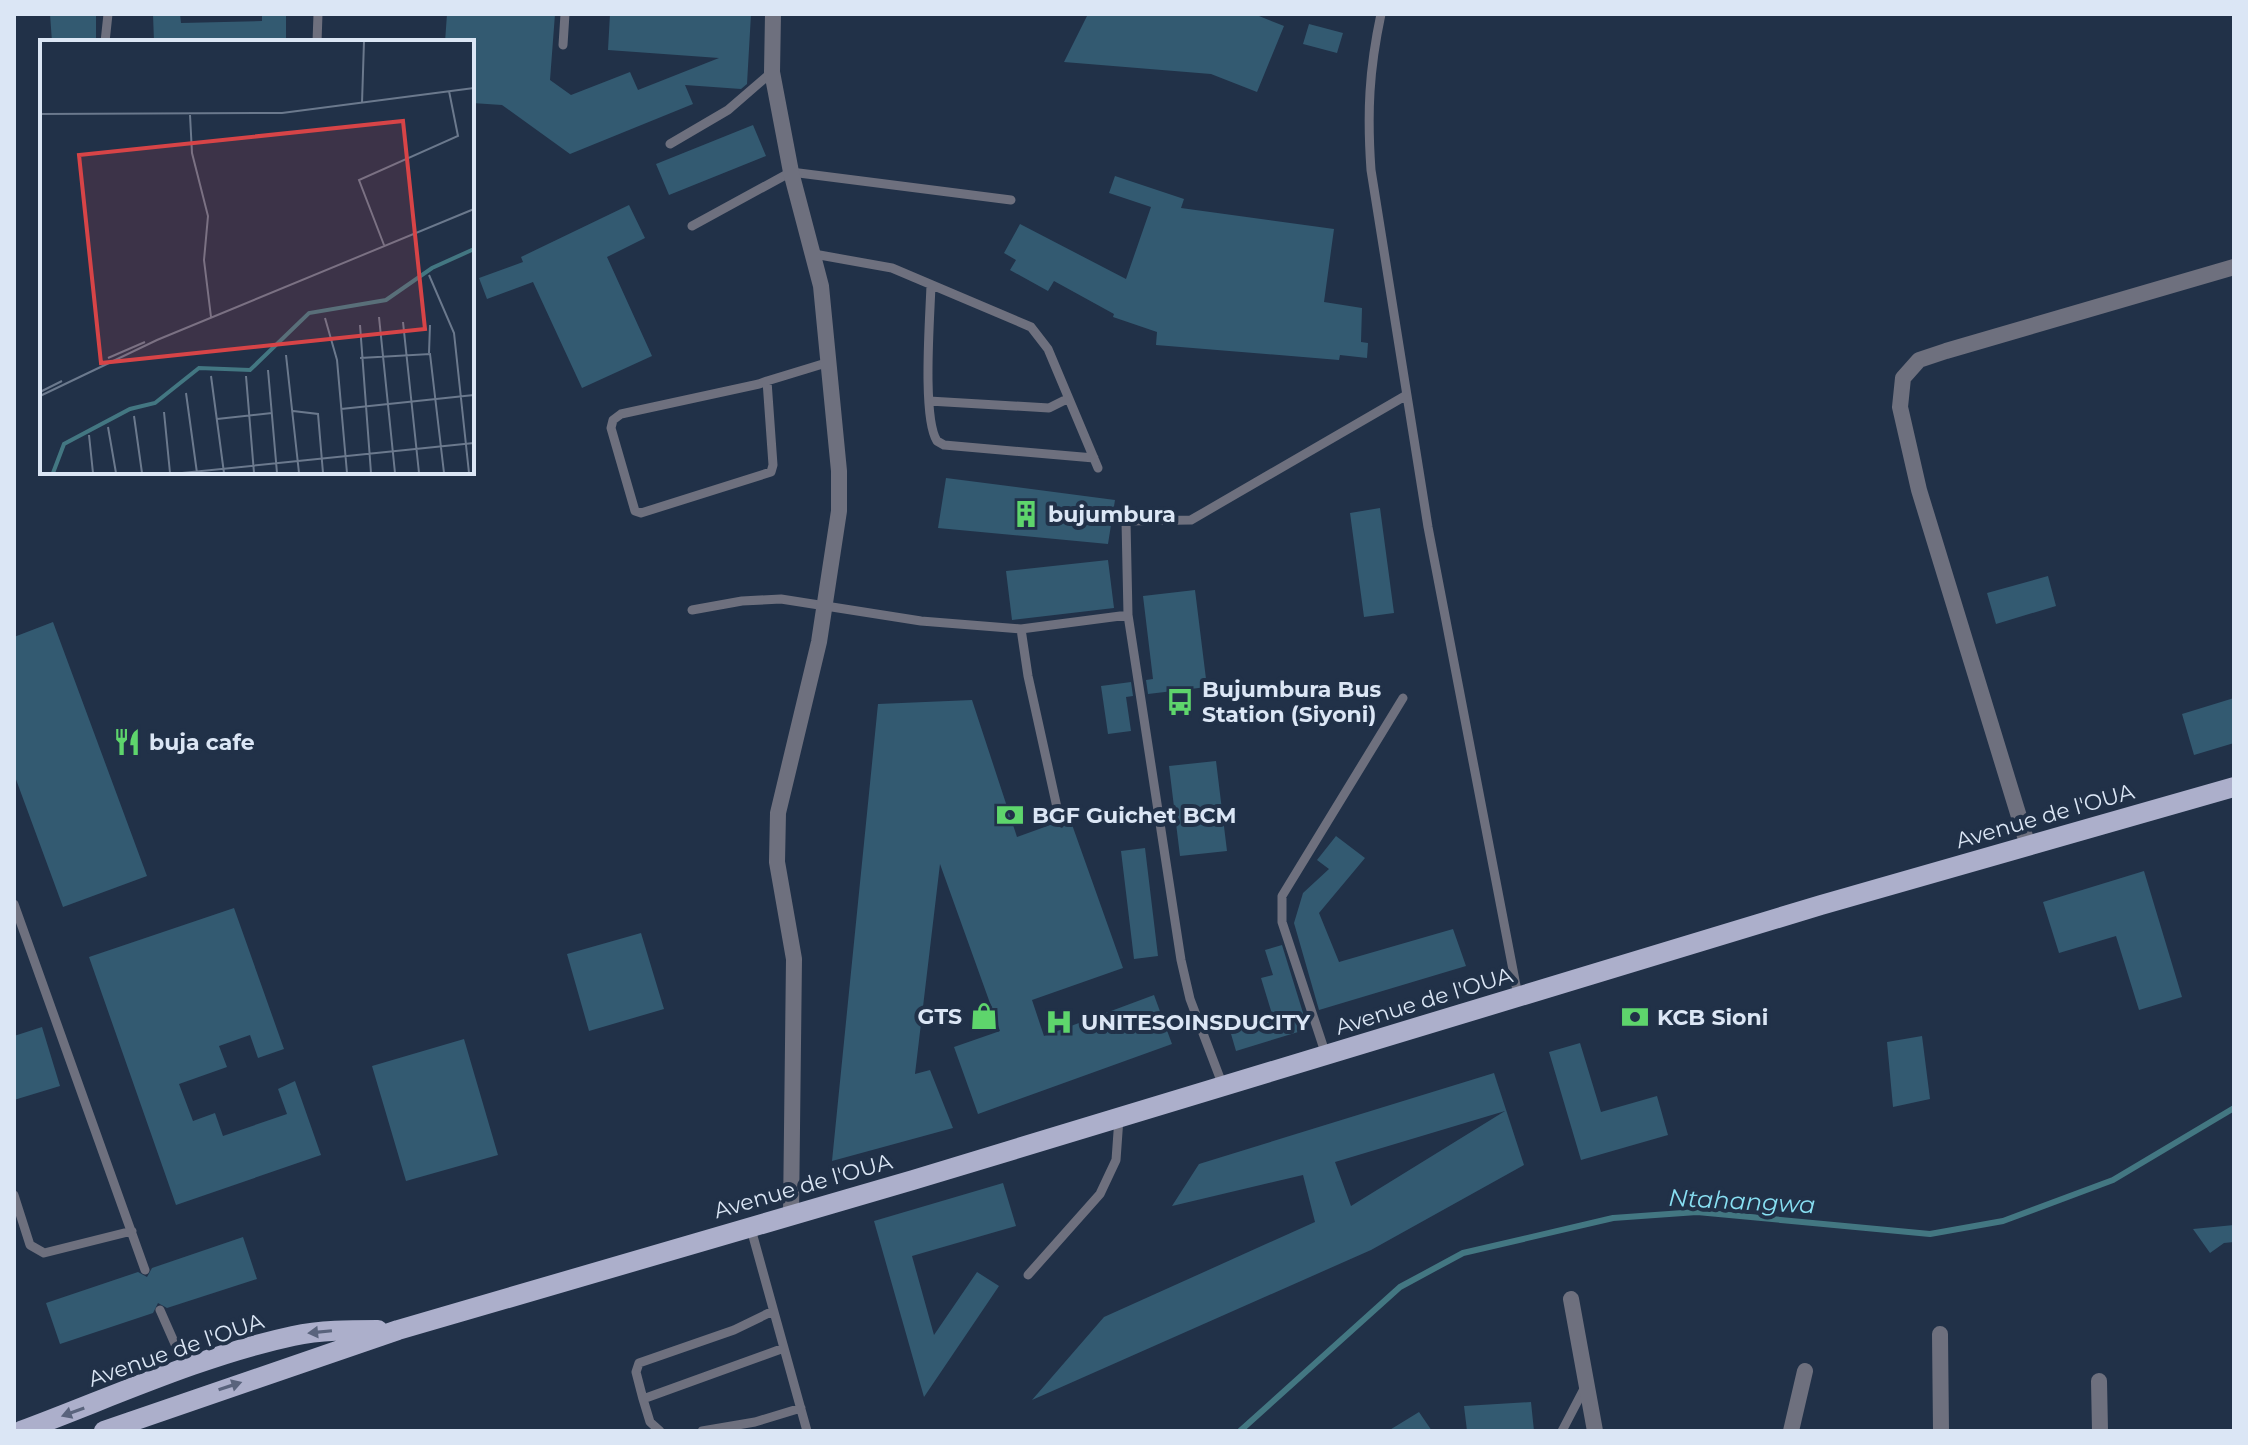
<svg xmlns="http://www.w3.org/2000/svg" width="2248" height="1445" viewBox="0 0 2248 1445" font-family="Montserrat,sans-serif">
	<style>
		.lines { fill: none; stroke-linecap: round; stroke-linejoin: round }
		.stream { stroke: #437782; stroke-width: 6 }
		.building { fill: #335a71; fill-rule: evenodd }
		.lane { stroke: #6e707e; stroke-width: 9 }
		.street { stroke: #6e707e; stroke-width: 16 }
		.primary { stroke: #acafcb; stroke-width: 20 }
		.oneway { fill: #59637c }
		.labels { text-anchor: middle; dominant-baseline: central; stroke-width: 8; stroke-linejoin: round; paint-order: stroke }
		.poi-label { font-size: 22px; font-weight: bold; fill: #dbe6f5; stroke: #213148; text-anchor: start }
		.street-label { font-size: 22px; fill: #dbe6f5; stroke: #213148 }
		.water-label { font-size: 24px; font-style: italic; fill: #88dff2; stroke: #213148 }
		.inset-river { fill: none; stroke: #437782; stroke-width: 4 }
		.inset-road { fill: none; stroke: #6b798d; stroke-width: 2 }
		.view { fill: #d74447; fill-opacity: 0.15; stroke: #d74447; stroke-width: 4 }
		.inset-edge { fill: none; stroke: #dbe6f5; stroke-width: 4 }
	</style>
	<rect width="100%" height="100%" fill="#213148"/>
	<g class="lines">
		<!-- stream -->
		<path class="stream" d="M 1240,1431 L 1400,1287 L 1463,1253 L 1613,1218 L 1697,1212 L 1930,1234 L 2003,1221 L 2113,1180 L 2234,1108"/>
	</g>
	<!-- building -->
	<path class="building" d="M 50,14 L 96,14 L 96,42 L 52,42 Z
		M 153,14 L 180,14 L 181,23 L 262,21 L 262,14 L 286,14 L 286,42 L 154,42 Z
		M 447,14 L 555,14 L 550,80 L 571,95 L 630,72 L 638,90 L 719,58 L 608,50 L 610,14 L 751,14 L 747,84 L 741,89 L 685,85 L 693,104 L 570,154 L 502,105 L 472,103 L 472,42 L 445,42 Z
		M 1088,14 L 1254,14 L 1284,26 L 1257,92 L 1211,74 L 1064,62 Z
		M 1309,24 L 1343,33 L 1337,53 L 1303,44 Z
		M 753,125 L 766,156 L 669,195 L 656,164 Z
		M 1115,176 L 1184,199 L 1181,208 L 1334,229 L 1324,302 L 1362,308 L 1361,342 L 1368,343 L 1367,358 L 1340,355 L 1339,360 L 1156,345 L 1157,332 L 1113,317 L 1114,314 L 1054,281 L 1048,291 L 1010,270 L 1016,260 L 1004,253 L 1020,224 L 1126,279 L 1151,207 L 1109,193 Z
		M 629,205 L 645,238 L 607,257 L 652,356 L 582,388 L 533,282 L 487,299 L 479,278 L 523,262 L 521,257 Z
		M 946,478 L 1115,500 L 1108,544 L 938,528 Z
		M 1380,508 L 1394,613 L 1364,617 L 1350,513 Z
		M 1108,560 L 1114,608 L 1012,620 L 1006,571 Z
		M 2048,576 L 2056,606 L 1996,624 L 1987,593 Z
		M 1195,590 L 1207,687 L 1148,694 L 1146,680 L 1153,679 L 1143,596 Z
		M 53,622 L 147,876 L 63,907 L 14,774 L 14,637 Z
		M 1131,682 L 1133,696 L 1126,697 L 1131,731 L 1108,734 L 1101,686 Z
		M 2234,698 L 2234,743 L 2194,755 L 2182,714 Z
		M 972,700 L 1017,837 L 1053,824 L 1062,828 L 1070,819 L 1123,968 L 1032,1000 L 1044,1036 L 1154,995 L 1172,1044 L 978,1114 L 954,1047 L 1000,1031 L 940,864 L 915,1074 L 930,1070 L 953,1128 L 832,1161 L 878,704 Z
		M 1216,761 L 1227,851 L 1180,856 L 1169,766 Z
		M 1336,836 L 1365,858 L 1319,913 L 1339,962 L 1453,929 L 1466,966 L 1319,1010 L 1294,923 L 1303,893 L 1329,869 L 1317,860 Z
		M 1145,848 L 1158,956 L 1134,959 L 1121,851 Z
		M 2144,871 L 2182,997 L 2139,1010 L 2116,936 L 2059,953 L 2043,902 Z
		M 234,908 L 284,1049 L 258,1058 L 250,1035 L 219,1046 L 227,1067 L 179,1084 L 193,1121 L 215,1113 L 223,1136 L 287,1114 L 278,1089 L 295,1081 L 321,1155 L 176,1205 L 89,957 Z
		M 641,933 L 664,1009 L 589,1031 L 567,954 Z
		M 1282,945 L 1308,1029 L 1236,1051 L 1229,1027 L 1272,1014 L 1261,978 L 1273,975 L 1265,950 Z
		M 42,1027 L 60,1086 L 14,1100 L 14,1036 Z
		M 1922,1036 L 1930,1099 L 1893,1107 L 1887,1042 Z
		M 464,1039 L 498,1155 L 406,1181 L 372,1066 Z
		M 1580,1043 L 1601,1112 L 1657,1096 L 1668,1135 L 1581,1160 L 1549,1052 Z
		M 1494,1073 L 1524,1165 L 1371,1250 L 1032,1400 L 1104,1317 L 1315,1222 L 1303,1175 L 1172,1206 L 1199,1164 ZM 1505,1111 L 1351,1206 L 1335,1162 Z
		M 1003,1183 L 1016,1226 L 912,1256 L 934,1335 L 977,1272 L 999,1286 L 924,1397 L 874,1221 Z
		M 2234,1225 L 2234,1242 L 2224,1243 L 2210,1253 L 2193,1229 Z
		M 243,1237 L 257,1279 L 167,1308 L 158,1303 L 153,1313 L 60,1344 L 46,1303 L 138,1272 L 147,1277 L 152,1268 Z
		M 1531,1402 L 1534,1431 L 1467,1431 L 1464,1406 Z
		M 1419,1412 L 1432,1431 L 1388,1431 Z"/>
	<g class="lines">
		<!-- lane -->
		<path class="lane" d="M 1381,14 C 1369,70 1367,113 1371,170 L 1428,527 L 1518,996
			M 105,42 L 108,14
			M 317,42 L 318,14
			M 563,45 L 565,14
			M 670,144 L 728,110 L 772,72
			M 692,226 L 791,172 L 1011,200
			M 814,254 L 892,268 L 1031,327 L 1048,349 L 1098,468
			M 931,285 C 930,317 922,418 937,441 L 944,445 L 1094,458
			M 767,381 L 773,465 L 771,472 L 641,513 L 635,511 L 611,428 L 613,420 L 621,414 L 759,384 L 767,381 L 826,363
			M 929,401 L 1049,408 L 1067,399
			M 692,610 L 742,601 L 781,599 L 921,621 L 1021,629 L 1128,615 L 1181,960 L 1190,999 L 1223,1086
			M 1128,615 L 1126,521 L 1191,520 L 1405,396
			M 1021,629 L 1028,676 L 1060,821
			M 14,904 L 145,1270
			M 1326,1055 L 1282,922 L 1282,896 L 1403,698
			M 14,1195 L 30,1245 L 44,1253 L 132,1231
			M 751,1229 L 807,1431
			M 1028,1275 L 1100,1194 L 1116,1160 L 1119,1118
			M 160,1310 L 186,1369
			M 643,1399 L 636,1372 L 639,1363 L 734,1330 L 773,1311
			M 660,1431 L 650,1422 L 643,1399 L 784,1348
			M 702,1431 L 755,1422 L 801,1408
			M 1562,1431 L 1586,1385"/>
		<!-- street -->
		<path class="street" d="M 773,14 L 772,72 L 791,172 L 821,286 L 839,471 L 839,511 L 819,642 L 778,813 L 777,862 L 794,959 L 791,1214
			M 2028,846 L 1919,490 L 1900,407 L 1903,378 L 1919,360 L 1946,351 L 2234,267
			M 1571,1299 L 1595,1431
			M 1940,1334 L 1941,1431
			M 2099,1381 L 2100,1431
			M 1791,1431 L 1805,1371"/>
		<!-- primary -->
		<path class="primary" d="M 21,1431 C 110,1398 200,1356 293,1336 C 321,1330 349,1330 378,1330
			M 104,1431 L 398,1330 L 913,1180 L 1821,905 L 2234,787"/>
	</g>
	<!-- one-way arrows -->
	<defs><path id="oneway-solid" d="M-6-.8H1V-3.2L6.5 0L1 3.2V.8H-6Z" transform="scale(2)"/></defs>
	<g class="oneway">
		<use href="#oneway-solid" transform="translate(320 1332) rotate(174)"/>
		<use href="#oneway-solid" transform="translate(230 1386) rotate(-18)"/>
		<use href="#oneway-solid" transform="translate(73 1412) rotate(160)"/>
	</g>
	<!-- icons -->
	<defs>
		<g id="building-bare" transform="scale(2.16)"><path d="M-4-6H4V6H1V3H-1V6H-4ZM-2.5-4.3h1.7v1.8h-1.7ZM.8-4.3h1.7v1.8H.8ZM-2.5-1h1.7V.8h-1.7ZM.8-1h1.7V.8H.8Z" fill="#5ed56c" stroke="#213148" stroke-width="2.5" paint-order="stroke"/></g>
		<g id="bus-bare" transform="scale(2.16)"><path d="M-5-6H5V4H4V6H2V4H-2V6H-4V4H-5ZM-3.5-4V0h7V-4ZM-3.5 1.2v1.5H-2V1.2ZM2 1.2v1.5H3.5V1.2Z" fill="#5ed56c" stroke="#213148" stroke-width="2.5" paint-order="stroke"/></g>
		<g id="restaurant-bare" transform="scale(2.16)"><path d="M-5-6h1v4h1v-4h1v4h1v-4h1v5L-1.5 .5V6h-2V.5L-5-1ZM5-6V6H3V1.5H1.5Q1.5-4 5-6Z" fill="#5ed56c" stroke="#213148" stroke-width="2.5" paint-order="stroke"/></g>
		<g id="bank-bare" transform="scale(2.16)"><path d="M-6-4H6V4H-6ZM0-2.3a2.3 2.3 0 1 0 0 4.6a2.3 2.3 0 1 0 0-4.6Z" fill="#5ed56c" stroke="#213148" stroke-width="2.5" paint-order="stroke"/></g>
		<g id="shop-bare" transform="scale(2.16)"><path d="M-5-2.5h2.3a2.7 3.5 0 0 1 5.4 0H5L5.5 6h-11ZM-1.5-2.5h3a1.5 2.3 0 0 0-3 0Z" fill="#5ed56c" stroke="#213148" stroke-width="2.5" paint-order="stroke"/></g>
		<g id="hospital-bare" transform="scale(2.16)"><path d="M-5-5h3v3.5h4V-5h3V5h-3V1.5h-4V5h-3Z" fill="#5ed56c" stroke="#213148" stroke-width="2.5" paint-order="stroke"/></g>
	</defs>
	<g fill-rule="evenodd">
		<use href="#building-bare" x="1026" y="514"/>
		<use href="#bus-bare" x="1180" y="702"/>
		<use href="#restaurant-bare" x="127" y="742"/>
		<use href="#bank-bare" x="1010" y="815"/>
		<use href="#shop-bare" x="984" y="1016"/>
		<use href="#bank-bare" x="1635" y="1017"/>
		<use href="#hospital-bare" x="1059" y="1022"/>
	</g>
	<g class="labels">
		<!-- poi labels -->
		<g class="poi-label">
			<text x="1048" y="514">bujumbura</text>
			<text x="1202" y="689">Bujumbura Bus<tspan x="1202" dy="25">Station (Siyoni)</tspan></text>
			<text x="149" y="742">buja cafe</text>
			<text x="1032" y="815">BGF Guichet BCM</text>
			<text x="962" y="1016" text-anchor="end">GTS</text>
			<text x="1657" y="1017">KCB Sioni</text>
			<text x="1081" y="1022">UNITESOINSDUCITY</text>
		</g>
		<!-- street labels -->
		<g class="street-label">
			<text transform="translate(2045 816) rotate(-16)">Avenue de l'OUA</text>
			<text transform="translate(1424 1001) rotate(-17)">Avenue de l'OUA</text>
			<text transform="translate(803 1186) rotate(-16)">Avenue de l'OUA</text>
			<text transform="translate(176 1350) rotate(-19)">Avenue de l'OUA</text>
		</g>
		<!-- water labels -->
		<g class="water-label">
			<text transform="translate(1742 1201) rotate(3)">Ntahangwa</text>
		</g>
	</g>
	<!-- overview -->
	<g transform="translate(40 40)">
		<rect width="434" height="434" fill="#213148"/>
		<path class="inset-river" d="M 13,433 L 24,404 L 90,369 L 115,363 L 159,328 L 210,330 L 269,273 L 346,260 L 392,228 L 434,209"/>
		<path class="inset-road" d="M 322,63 L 324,1M 0,74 L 242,73 L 434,48M 150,75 L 152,113 L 168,176 L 164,220 L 171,277M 344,205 L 319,140 L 418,96 L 409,51M 389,235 L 414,293 L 429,433M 339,277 L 355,433M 285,278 L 297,320 L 307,433M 363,282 L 379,433M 320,285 L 331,433M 389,313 L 390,285M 246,315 L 259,433M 68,318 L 105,302M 320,318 L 390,314 L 404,433M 228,330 L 237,433M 171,336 L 184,433M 206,336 L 214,433M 0,352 L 22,341M 146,353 L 157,433M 0,356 L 117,300 L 434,169M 301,369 L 434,355M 253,371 L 278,374 L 283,433M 124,372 L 130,433M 94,376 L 102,433M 177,379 L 232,373M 68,387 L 76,433M 49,395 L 53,433M 142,433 L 434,403"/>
		<path class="view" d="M 363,81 L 385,289 L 61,323 L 39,115 Z"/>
		<rect width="434" height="434" class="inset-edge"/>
	</g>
	<!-- border -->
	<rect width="2248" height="1445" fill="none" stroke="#dbe6f5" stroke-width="32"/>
</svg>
